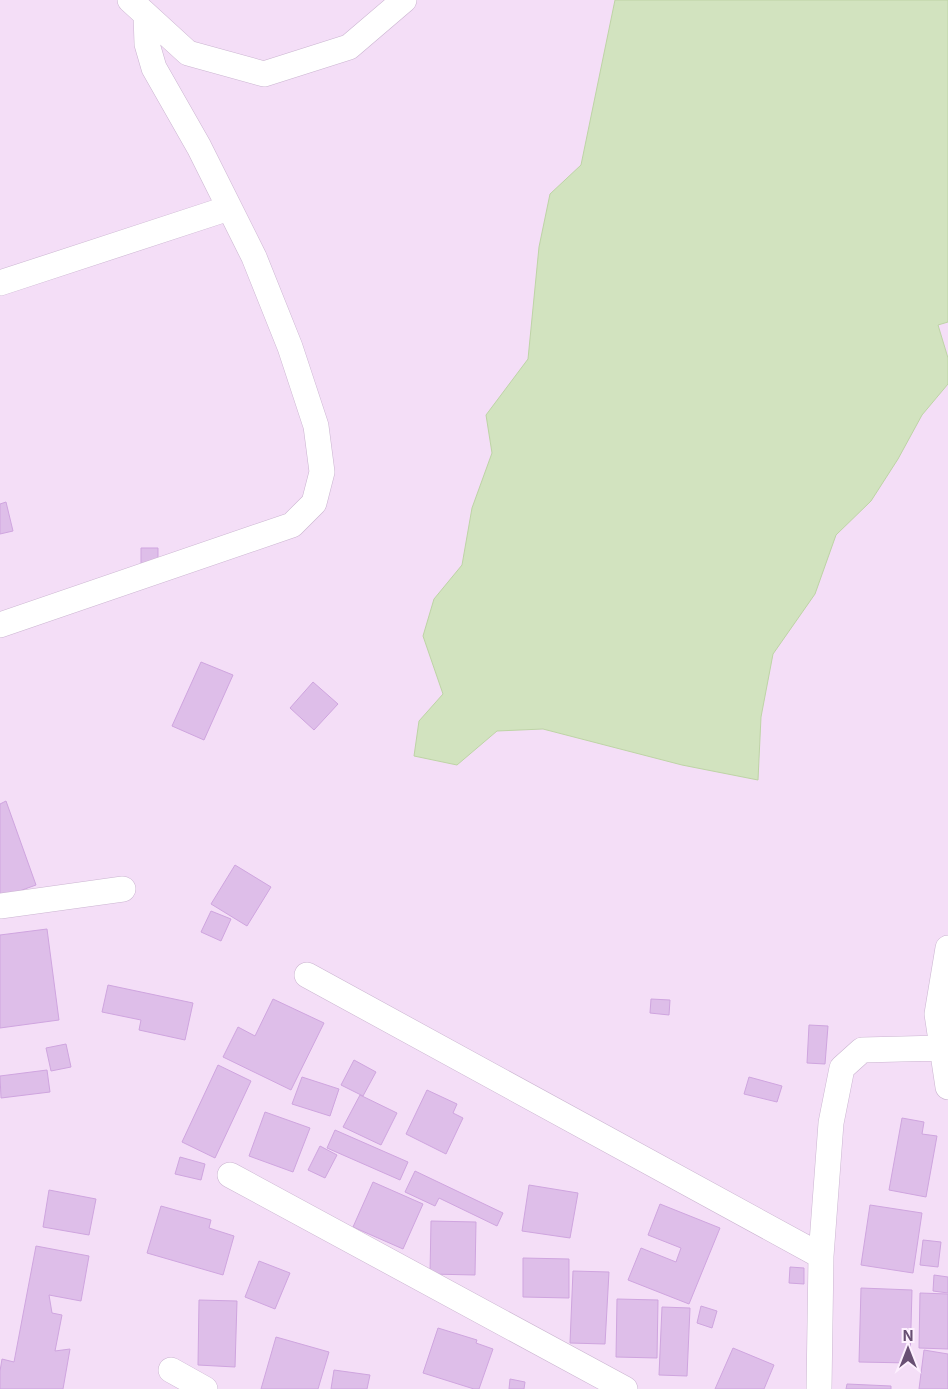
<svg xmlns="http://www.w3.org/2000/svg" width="948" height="1389" viewBox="0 0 948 1389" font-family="Inter,sans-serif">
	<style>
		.residential { fill: #f4def7 }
		.water { fill: #d2e3bf; stroke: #bed4a6 }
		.building { fill: #debee9; stroke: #cfa5df }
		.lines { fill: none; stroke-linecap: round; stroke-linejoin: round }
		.minor-casing { stroke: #cbb5d1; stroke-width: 26 }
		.minor { stroke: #fff; stroke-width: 25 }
	</style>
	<rect width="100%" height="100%" fill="#faeafb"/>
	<!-- residential -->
	<path class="residential" d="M 0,0 L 948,0 L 948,1389 L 0,1389 Z"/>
	<!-- water -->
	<path class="water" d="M 615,0 L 948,0 L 948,322 L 938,325 L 948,358 L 948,384 L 922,415 L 898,459 L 871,501 L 836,535 L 815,594 L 773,654 L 761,717 L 758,780 L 682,765 L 543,729 L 497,731 L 457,765 L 414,756 L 419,721 L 443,694 L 423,636 L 434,599 L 462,565 L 472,508 L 492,453 L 486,415 L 528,359 L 539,247 L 550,194 L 581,165 Z"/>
	<!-- building -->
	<path class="building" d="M 6,502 L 13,531 L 0,534 L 0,504 Z
		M 141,548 L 158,548 L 158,567 L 141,567 Z
		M 201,662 L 233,675 L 204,740 L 172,726 Z
		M 313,682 L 338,704 L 314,730 L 290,708 Z
		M 6,801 L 36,885 L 0,898 L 0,804 Z
		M 235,865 L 271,887 L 247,926 L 211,904 Z
		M 211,911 L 231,919 L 221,941 L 201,932 Z
		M 47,929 L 59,1020 L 0,1028 L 0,935 Z
		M 108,985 L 193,1003 L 185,1040 L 139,1030 L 141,1020 L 102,1012 Z
		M 273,999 L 324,1023 L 291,1090 L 223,1057 L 238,1027 L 255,1036 Z
		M 651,999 L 670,1000 L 669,1015 L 650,1013 Z
		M 809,1025 L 828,1026 L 825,1064 L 807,1063 Z
		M 66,1044 L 71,1067 L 51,1071 L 46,1048 Z
		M 354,1060 L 376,1072 L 363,1096 L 341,1085 Z
		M 218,1065 L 251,1081 L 215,1158 L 182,1142 Z
		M 47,1070 L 50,1092 L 1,1098 L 0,1076 Z
		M 302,1077 L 339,1089 L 330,1116 L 292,1104 Z
		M 749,1077 L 782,1086 L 777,1102 L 744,1094 Z
		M 427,1090 L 457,1104 L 453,1113 L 463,1118 L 446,1154 L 406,1134 Z
		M 360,1095 L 397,1113 L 381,1145 L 343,1127 Z
		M 265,1112 L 310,1128 L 293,1172 L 249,1156 Z
		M 902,1118 L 924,1122 L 922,1134 L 937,1136 L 926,1197 L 889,1190 Z
		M 335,1130 L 408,1162 L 400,1180 L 327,1148 Z
		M 320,1146 L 337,1155 L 325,1178 L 308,1170 Z
		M 180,1157 L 205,1164 L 201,1180 L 175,1174 Z
		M 415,1171 L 503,1213 L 497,1226 L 439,1198 L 435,1206 L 405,1192 Z
		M 373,1182 L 423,1204 L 403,1249 L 353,1227 Z
		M 529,1185 L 578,1193 L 570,1238 L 522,1231 Z
		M 49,1190 L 96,1199 L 89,1235 L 43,1227 Z
		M 660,1204 L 720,1228 L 689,1304 L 628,1280 L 641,1248 L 676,1262 L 681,1248 L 648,1235 Z
		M 870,1205 L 922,1213 L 913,1273 L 861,1265 Z
		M 161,1206 L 211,1220 L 209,1228 L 234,1236 L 223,1275 L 147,1253 Z
		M 431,1221 L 476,1222 L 475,1275 L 430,1274 Z
		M 923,1240 L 941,1242 L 938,1267 L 920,1265 Z
		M 36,1246 L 89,1256 L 81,1301 L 49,1295 L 52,1313 L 62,1315 L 55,1351 L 70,1349 L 63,1389 L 0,1389 L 0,1371 L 2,1359 L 14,1362 Z
		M 523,1258 L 569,1259 L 569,1298 L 523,1297 Z
		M 259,1261 L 290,1273 L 275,1309 L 245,1297 Z
		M 790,1267 L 804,1268 L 804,1284 L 789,1283 Z
		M 573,1271 L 609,1272 L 605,1344 L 570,1343 Z
		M 934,1275 L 948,1277 L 948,1293 L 933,1291 Z
		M 861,1288 L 912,1290 L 910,1363 L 859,1362 Z
		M 920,1293 L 948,1294 L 948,1349 L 919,1348 Z
		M 617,1299 L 658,1300 L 657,1358 L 616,1357 Z
		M 199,1300 L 237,1301 L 235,1367 L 198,1365 Z
		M 701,1306 L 717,1311 L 712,1328 L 697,1323 Z
		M 662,1307 L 690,1308 L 687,1376 L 659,1375 Z
		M 438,1328 L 477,1340 L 476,1343 L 493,1349 L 479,1389 L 474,1389 L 423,1373 Z
		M 276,1337 L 329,1352 L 318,1389 L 261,1389 Z
		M 733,1348 L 774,1365 L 764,1389 L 715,1389 Z
		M 924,1350 L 948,1354 L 948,1389 L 919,1389 Z
		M 334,1370 L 370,1375 L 367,1389 L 331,1389 Z
		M 510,1379 L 525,1382 L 524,1389 L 509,1389 Z
		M 847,1384 L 891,1386 L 891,1389 L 846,1389 Z"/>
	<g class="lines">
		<!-- minor casing -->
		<g class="minor-casing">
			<path id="minor" d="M 130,0 L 188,53 L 264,74 L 349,47 L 404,0
				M 0,283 L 229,208
				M 0,625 L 292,525 L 314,503 L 322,472 L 316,426 L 290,347 L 254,257 L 199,147 L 154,68 L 147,44 L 146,15
				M 0,906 L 123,889
				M 948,948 L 937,1014 L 948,1087
				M 307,975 L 821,1256
				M 230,1175 L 625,1389
				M 171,1370 L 205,1389
				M 819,1389 L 821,1256 L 831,1123 L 842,1068 L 862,1050 L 941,1048"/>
		</g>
		<!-- minor -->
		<use href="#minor" class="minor"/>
	</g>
	<!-- north arrow -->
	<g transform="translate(908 1349)" stroke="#fdf0fe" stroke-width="4" paint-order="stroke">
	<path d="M0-4L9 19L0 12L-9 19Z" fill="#684f73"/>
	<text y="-8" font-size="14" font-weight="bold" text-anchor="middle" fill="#684f73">N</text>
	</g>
</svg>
